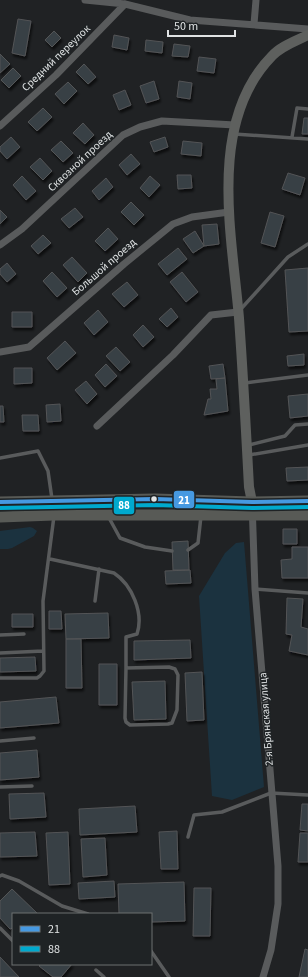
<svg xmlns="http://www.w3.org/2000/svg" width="308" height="977" viewBox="0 0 308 977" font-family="'Source Sans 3',sans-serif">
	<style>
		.green { fill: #1b323f }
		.building { fill: #373f44; stroke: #535456; filter: url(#shadow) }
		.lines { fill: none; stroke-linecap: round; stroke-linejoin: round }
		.lane { stroke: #595b5c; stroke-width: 3.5 }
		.street { stroke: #595b5c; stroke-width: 7 }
		.secondary { stroke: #5e605e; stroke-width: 10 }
		.primary { stroke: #585a56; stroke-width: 11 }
		.bus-1-casing { stroke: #1f2325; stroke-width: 7 }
		.bus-2-casing { stroke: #1f2325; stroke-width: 7 }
		.bus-1 { stroke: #4699e1; stroke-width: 4 }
		.bus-2 { stroke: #00a9ce; stroke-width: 4 }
		.bus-dot { fill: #e0e3e4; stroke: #1f2325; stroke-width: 1.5 }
		.labels { text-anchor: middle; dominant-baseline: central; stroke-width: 3; stroke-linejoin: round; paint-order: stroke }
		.street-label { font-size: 11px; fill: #e0e3e4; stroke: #1f2325 }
		.line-badge { stroke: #1f2325; stroke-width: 1.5 }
		.badge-label { font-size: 11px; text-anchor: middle; font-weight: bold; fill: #fff }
	</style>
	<defs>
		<filter id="shadow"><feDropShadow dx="1.5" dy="3" stdDeviation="1" flood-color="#0009"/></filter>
	</defs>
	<rect width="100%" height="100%" fill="#202224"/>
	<!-- green -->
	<path class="green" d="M 30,527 L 33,528 L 37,531 L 34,536 L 12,548 L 8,549 L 0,549 L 0,531 Z
		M 244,542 L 264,787 L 232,800 L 212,796 L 199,596 L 225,553 L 236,543 Z"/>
	<!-- building -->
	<path class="building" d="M 18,19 L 31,21 L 25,56 L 12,53 Z
		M 54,31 L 61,38 L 52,47 L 45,40 Z
		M 114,35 L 129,38 L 127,50 L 112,47 Z
		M 146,40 L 163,42 L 162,53 L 145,51 Z
		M 174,44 L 190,46 L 188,57 L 172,56 Z
		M 0,54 L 10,64 L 0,73 Z
		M 199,57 L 216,59 L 214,73 L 197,71 Z
		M 84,64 L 96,77 L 88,84 L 76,72 Z
		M 13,68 L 21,76 L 9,88 L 1,80 Z
		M 154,81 L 159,99 L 146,103 L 140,86 Z
		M 179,81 L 192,83 L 190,99 L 177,97 Z
		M 68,82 L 77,91 L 64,104 L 55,94 Z
		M 125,90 L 131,105 L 119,110 L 113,95 Z
		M 43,108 L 52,117 L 37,131 L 28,122 Z
		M 304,118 L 308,118 L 308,134 L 302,134 Z
		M 83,123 L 94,135 L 85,144 L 73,133 Z
		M 11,137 L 20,147 L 7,159 L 0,151 L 0,147 Z
		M 165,137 L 168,147 L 154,152 L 150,142 Z
		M 61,141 L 73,153 L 63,162 L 51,150 Z
		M 183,141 L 202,143 L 201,156 L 181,154 Z
		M 131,154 L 140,164 L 127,175 L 119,165 Z
		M 40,158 L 52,171 L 43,180 L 30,167 Z
		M 288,173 L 305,178 L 300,195 L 282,189 Z
		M 177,175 L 191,175 L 192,188 L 178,189 Z
		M 22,176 L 36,191 L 26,200 L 13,185 Z
		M 150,176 L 160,185 L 149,197 L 140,188 Z
		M 106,178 L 113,187 L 99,200 L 92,191 Z
		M 131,202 L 144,215 L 134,225 L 121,212 Z
		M 75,208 L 83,217 L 69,228 L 61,219 Z
		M 0,210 L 7,217 L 0,224 Z
		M 270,212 L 284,216 L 275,247 L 261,243 Z
		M 217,224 L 219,244 L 204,246 L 202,225 Z
		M 108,228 L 118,239 L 105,251 L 95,241 Z
		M 195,231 L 204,246 L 193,253 L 183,239 Z
		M 43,235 L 51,243 L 38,254 L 31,246 Z
		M 178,248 L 187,259 L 167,275 L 158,264 Z
		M 72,257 L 87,273 L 78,282 L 63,265 Z
		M 7,263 L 16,274 L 7,282 L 0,274 L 0,269 Z
		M 308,268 L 308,331 L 289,332 L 285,270 Z
		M 52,272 L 67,288 L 57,297 L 43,281 Z
		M 182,272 L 198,292 L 186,302 L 170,282 Z
		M 127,282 L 138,295 L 124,307 L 112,294 Z
		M 171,308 L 178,317 L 167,327 L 159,319 Z
		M 98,310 L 108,322 L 94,335 L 84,323 Z
		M 12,312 L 32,312 L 32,327 L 12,327 Z
		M 143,325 L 154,337 L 143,347 L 133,335 Z
		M 65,341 L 76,353 L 57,370 L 47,358 Z
		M 116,347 L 130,362 L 120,371 L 106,356 Z
		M 304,354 L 304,365 L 288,366 L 287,356 Z
		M 106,364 L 117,376 L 105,387 L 95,375 Z
		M 223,364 L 225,378 L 211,379 L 209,366 Z
		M 14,368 L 32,368 L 32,383 L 14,384 Z
		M 225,378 L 228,411 L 204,415 L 208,399 L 211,399 L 210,389 L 217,389 L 216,379 Z
		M 86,381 L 97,394 L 87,404 L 75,390 Z
		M 308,394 L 308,416 L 290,418 L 288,396 Z
		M 60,404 L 61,421 L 47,422 L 46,405 Z
		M 0,406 L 3,406 L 4,422 L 0,422 Z
		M 22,415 L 38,415 L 39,431 L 23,431 Z
		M 308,467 L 308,480 L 287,481 L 286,468 Z
		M 283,529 L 297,529 L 297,544 L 283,544 Z
		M 188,541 L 189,570 L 173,570 L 172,542 Z
		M 292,547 L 308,547 L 308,578 L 282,578 L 281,560 L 292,559 Z
		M 190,570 L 191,583 L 166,584 L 165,571 Z
		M 287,598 L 303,599 L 301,627 L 308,629 L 308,655 L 289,651 L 292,635 L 286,634 Z
		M 49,611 L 61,611 L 62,629 L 49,629 Z
		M 108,613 L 109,638 L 66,639 L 65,614 Z
		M 12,614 L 33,614 L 33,627 L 12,627 Z
		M 66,639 L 81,639 L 82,688 L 66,688 Z
		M 190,640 L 191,658 L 134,660 L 134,641 Z
		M 35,657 L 36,671 L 0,672 L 0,658 Z
		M 99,664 L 117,664 L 117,705 L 99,705 Z
		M 202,672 L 204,720 L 187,721 L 185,673 Z
		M 165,681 L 166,719 L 134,720 L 132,682 Z
		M 56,697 L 59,723 L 0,728 L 0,702 Z
		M 37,750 L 39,777 L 0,780 L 0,753 Z
		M 44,793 L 46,817 L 10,819 L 9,794 Z
		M 302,804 L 308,804 L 308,831 L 300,830 Z
		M 135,806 L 137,832 L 80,835 L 79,809 Z
		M 177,831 L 178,869 L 161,869 L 159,832 Z
		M 35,832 L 37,856 L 0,857 L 0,833 Z
		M 68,832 L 70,884 L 49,885 L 46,833 Z
		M 300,833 L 308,833 L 308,862 L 298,862 Z
		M 105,838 L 107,875 L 83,877 L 81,839 Z
		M 114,881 L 115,897 L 79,899 L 78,883 Z
		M 184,882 L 185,921 L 151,922 L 151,914 L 119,914 L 118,884 Z
		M 194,888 L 211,888 L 210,936 L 193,936 Z
		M 12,889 L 38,914 L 13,914 L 13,928 L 10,929 L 0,918 L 0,901 Z
		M 305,949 L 308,950 L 308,977 L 299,977 Z
		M 0,957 L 19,977 L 0,977 Z
		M 41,964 L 72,964 L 61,977 L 53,977 L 39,966 Z"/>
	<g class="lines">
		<!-- lane -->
		<path class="lane" d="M 234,134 L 308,139
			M 292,137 L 297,108 L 308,109
			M 240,310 L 288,257 L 308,244
			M 245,383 L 308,375
			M 249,445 L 285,436 L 295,425 L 308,424
			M 249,455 L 308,445
			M 0,458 L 38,451 L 48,471 L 52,499
			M 108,516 L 120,538 L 145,547 L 172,551
			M 188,550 L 198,543 L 201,516
			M 50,559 L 114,573 C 132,585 144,613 137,634 L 126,637 L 126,668 L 169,667 L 175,669 L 178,675 L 177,710 L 172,723 L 168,724 L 130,725 L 126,722 L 125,718 L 126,668
			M 255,589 L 308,593
			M 95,601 L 99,569
			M 0,635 L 24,634
			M 0,653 L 43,651
			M 0,678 L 37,678 L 40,676 L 44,671 L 43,601 L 54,516
			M 0,741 L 34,738
			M 0,787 L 32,786
			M 188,837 L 194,815 L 222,812 L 271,793 L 308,795
			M 0,876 L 2,875 L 19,881 L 62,906 L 88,914
			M 0,928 L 13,941
			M 151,951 L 169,977
			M 96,970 L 104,977"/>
		<!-- street -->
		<path class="street" d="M 85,0 L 125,4 L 190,20 L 308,29
			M 254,24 L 256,0
			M 0,126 L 56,75 L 125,4
			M 0,245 L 22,229 L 123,135 L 140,127 L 162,121 L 235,125
			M 0,352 L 29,347 L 124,264 L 173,224 L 192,217 L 229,212
			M 97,426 L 173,355 L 211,315 L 238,312
			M 252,502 L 255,589 L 278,866 L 278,904 L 271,950 L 263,977"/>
		<!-- secondary -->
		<path class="secondary" d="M 252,502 L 249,487 C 246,430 243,374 239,318 C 232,235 207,122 272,56 C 281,46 296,41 308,35"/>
		<!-- primary -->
		<path class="primary" d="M 0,502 L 155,499 L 252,502 L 308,501
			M 0,517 L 54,515 L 308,515"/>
		<!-- bus-1 casing -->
		<g class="bus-1-casing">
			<path id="bus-1" d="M 0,502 L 155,499 L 252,502 L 308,501"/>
		</g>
		<!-- bus-2 casing -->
		<g class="bus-2-casing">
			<path id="bus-2" d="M 0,508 L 155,505 L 252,508 L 308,507"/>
		</g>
		<!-- bus-1 -->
		<use href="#bus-1" class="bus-1"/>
		<!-- bus-2 -->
		<use href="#bus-2" class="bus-2"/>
	</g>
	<!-- markers -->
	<circle class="bus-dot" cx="154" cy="499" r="3.5"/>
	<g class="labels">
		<!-- street labels -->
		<g class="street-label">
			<text transform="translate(56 58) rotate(-44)">Средний переулок</text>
			<text transform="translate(80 161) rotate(-43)">Сквозной проезд</text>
			<text transform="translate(104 267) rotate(-41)">Большой проезд</text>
			<text transform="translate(266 719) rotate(-94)">2-я Брянская улица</text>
		</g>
	</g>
	<g class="line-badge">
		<rect x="173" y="490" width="22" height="19" rx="4" fill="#4699e1"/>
		<rect x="113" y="496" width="22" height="19" rx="4" fill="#00a9ce"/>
	</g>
	<g class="badge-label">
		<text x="184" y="504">21</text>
		<text x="124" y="509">88</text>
	</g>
	<!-- legend -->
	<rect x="12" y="913" width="140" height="52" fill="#1f2325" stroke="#6c7071"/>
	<rect x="20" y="926" width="20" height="6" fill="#4699e1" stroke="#6c7071"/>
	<text x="48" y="933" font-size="12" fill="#e0e3e4">21</text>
	<rect x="20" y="946" width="20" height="6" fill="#00a9ce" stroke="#6c7071"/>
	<text x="48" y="953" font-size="12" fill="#e0e3e4">88</text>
	<!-- scale -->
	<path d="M168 30v6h67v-6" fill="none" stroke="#e0e3e4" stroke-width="2"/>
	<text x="174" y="30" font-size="12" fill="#e0e3e4" stroke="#1f2325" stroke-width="3" paint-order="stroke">50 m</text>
</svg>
